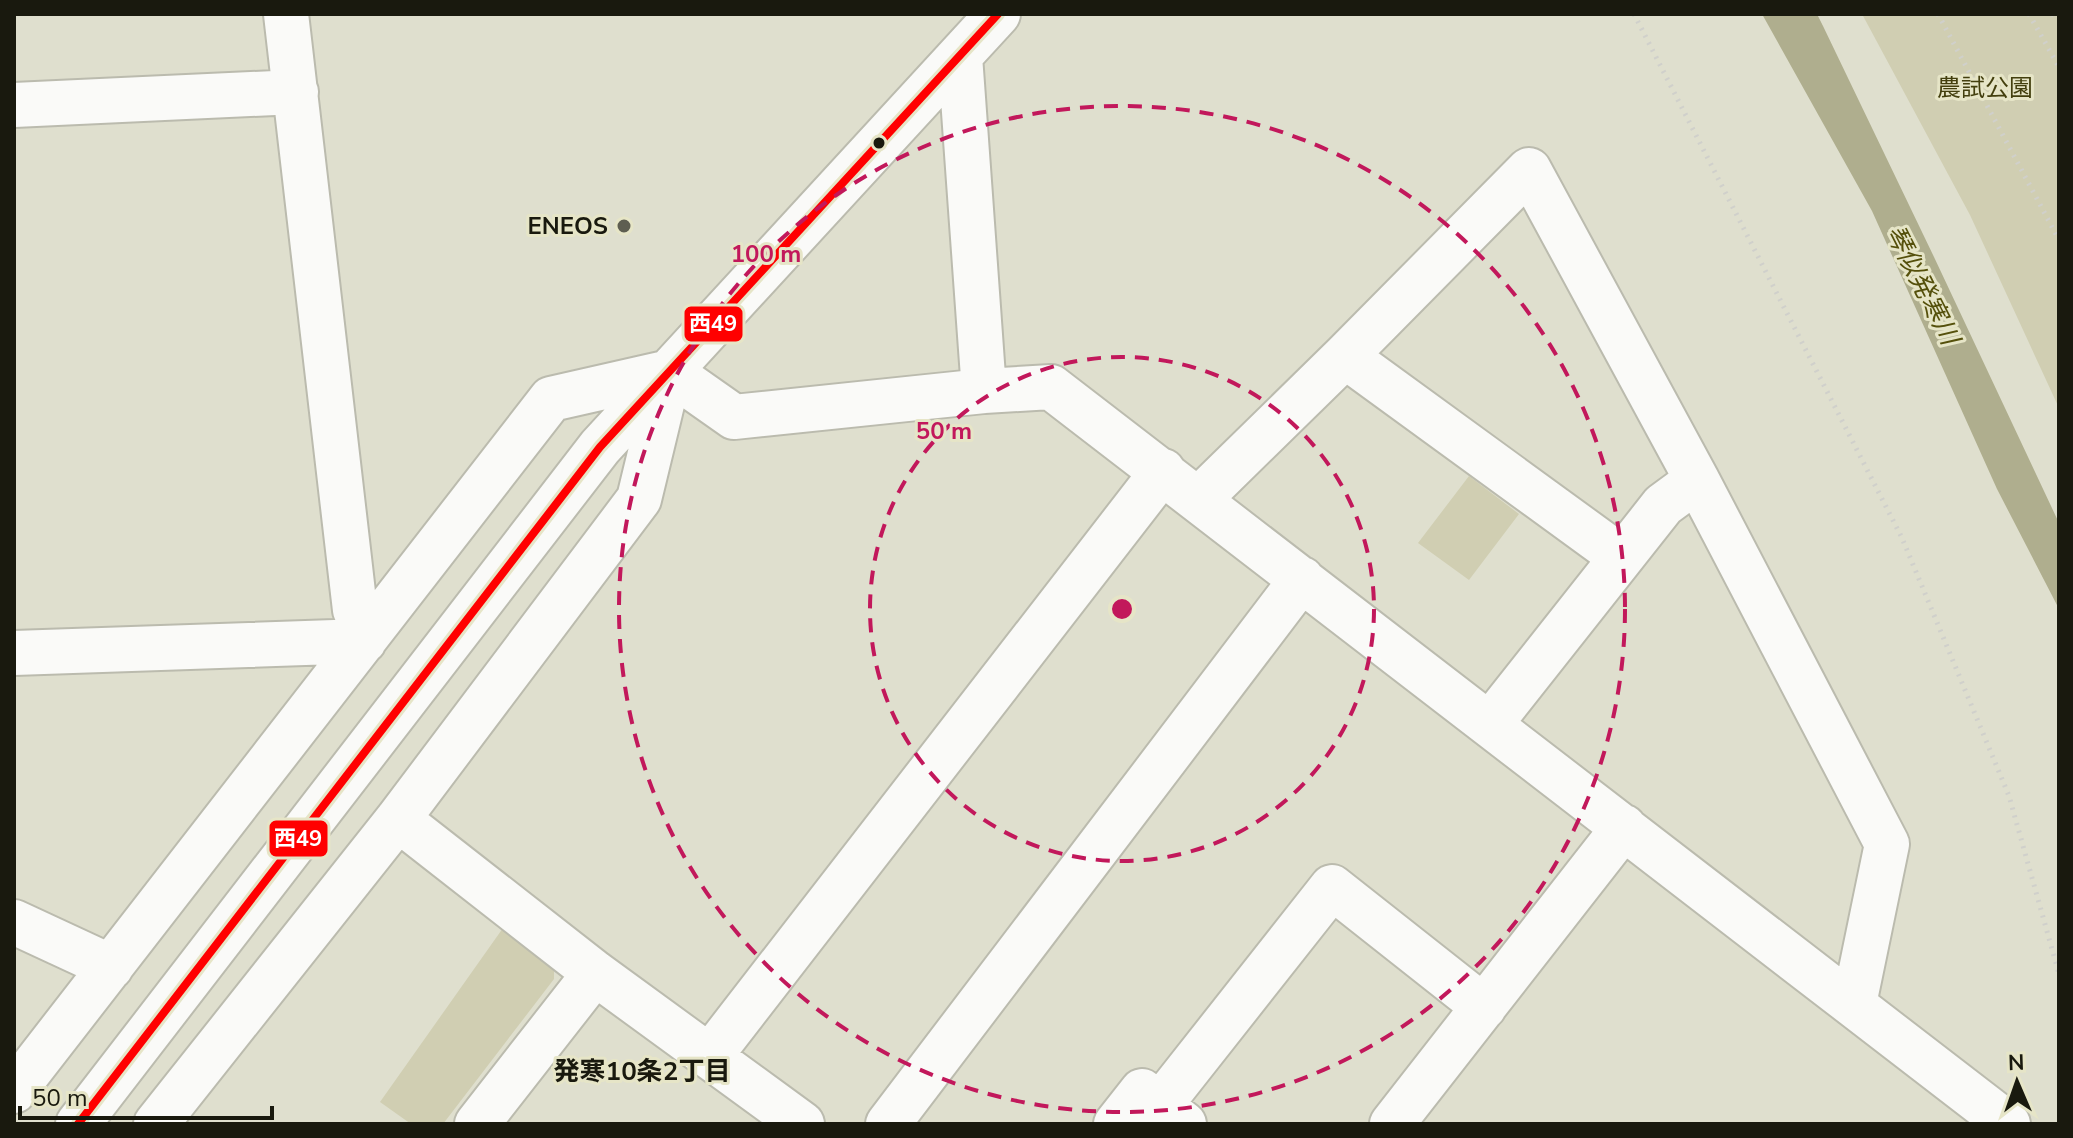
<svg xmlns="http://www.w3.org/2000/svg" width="2073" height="1138" viewBox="0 0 2073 1138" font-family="'Nunito Sans','Noto Sans JP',sans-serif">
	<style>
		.green { fill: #d0ceb2 }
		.water { fill: #afae8e }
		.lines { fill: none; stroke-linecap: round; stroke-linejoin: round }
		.minor-casing { stroke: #bbbbae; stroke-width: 48 }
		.path { stroke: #d0d0cb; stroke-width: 5; stroke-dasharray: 2 6; stroke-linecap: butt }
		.minor { stroke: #fafaf8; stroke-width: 44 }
		.bus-1-casing { stroke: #e6e5c7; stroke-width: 14 }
		.bus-1 { stroke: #f00; stroke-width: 8 }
		.ring { fill: none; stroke: #c2185b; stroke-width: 4; stroke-dasharray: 14 10 }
		.bus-dot { fill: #19190e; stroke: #e6e5c7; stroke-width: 3 }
		.poi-dot { fill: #5e5e51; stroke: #e6e5c7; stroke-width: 3 }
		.labels { text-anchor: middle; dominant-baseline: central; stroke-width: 6; stroke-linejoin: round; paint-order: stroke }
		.park-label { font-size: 24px; fill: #433f0e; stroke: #e6e5c7 }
		.poi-label { font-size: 24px; font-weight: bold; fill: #19190e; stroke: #e6e5c7; text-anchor: end }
		.water-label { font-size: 26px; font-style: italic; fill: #55500b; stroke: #e6e5c7 }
		.neighbourhood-label { font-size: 26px; font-weight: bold; fill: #19190e; stroke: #e6e5c7 }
		.centre { fill: #c2185b; stroke: #e6e5c7; stroke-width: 4 }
		.ring-label { font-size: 24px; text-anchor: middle; font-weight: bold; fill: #c2185b; stroke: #e6e5c7; stroke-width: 6; stroke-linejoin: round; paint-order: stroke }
		.line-badge { stroke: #e6e5c7; stroke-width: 3 }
		.badge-label { font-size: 22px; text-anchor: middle; font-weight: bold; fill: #fff }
	</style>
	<rect width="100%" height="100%" fill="#dfdfce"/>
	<!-- green -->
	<path class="green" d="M 1862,14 L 2059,14 L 2059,408 L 1970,215 Z
		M 1469,476 L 1519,514 L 1469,580 L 1418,543 Z
		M 503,928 L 554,963 L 554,979 L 443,1124 L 411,1124 L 380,1102 Z"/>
	<!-- water -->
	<path class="water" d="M 1762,14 L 1817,14 L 1823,26 L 1934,257 L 2059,523 L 2059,609 L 1997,489 L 1872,211 Z"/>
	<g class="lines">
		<!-- minor casing -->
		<g class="minor-casing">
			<path id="minor" d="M 286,14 L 355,610 L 367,636
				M 960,56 L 984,391
				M 14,105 L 296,92
				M 1345,356 L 1621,557
				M 1199,499 L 1345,356 L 1529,170 L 1697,480 L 1887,844 L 1854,1004
				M 14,653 L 364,641
				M 1490,724 L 1663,505 L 1697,480
				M 398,819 L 595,973 L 802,1124
				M 14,922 L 111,967
				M 710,1056 L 1163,471
				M 14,1091 L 551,399 L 670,372 L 734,417 L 984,391 L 1051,387 L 2008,1124
				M 1160,1105 L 1332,887 L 1484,1007
				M 78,1124 L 600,447 L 998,14
				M 156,1124 L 398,819 L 639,499 L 669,375
				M 477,1124 L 595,973
				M 888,1124 L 1302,579
				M 1116,1124 L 1142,1091 L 1184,1124
				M 1392,1124 L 1624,827"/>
		</g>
		<!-- path -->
		<path class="path" d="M 1634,14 L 1902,538 L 2009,796 L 2059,974
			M 1938,14 L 2059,240
			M 2029,14 L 2059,67
			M 2052,14 L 2059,19"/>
		<!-- minor -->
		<use href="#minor" class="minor"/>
		<!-- bus-1 casing -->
		<g class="bus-1-casing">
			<path id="bus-1" d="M 78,1124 L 600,447 L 998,14"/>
		</g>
		<!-- bus-1 -->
		<use href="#bus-1" class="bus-1"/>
	</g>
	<!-- distance rings -->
	<g class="ring">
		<circle cx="1122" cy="609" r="252"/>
		<circle cx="1122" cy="609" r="503"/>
	</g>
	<!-- markers -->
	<circle class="bus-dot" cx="879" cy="143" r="7"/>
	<circle class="poi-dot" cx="624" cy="226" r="8"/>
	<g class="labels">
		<!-- park labels -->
		<g class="park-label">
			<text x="1985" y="88">農試公園</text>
		</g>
		<!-- poi labels -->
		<g class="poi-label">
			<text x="608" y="226">ENEOS</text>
		</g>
		<!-- water labels -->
		<g class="water-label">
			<text transform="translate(1922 285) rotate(63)">琴似発寒川</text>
		</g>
		<!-- neighbourhood labels -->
		<g class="neighbourhood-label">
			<text x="642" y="1071">発寒10条2丁目</text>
		</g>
	</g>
	<circle cx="1122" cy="609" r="12" class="centre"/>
	<g class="ring-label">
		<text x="766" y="262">100 m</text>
		<text x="944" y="439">50 m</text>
	</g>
	<g class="line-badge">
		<rect x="683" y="305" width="61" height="38" rx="8" fill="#f00"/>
		<rect x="268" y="819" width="61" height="39" rx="8" fill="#f00"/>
	</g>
	<g class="badge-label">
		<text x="713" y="331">西49</text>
		<text x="298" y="846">西49</text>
	</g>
	<!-- border -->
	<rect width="2073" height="1138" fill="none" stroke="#19190e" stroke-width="32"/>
	<!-- north arrow -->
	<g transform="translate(2017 1082) rotate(358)" stroke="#e6e5c7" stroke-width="6" paint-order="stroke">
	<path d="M0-6L14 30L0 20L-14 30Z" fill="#19190e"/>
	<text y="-12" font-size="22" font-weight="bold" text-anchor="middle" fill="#19190e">N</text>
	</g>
	<!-- scale -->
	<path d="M20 1106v12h252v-12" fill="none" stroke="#19190e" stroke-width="4"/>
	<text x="32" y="1106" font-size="24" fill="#19190e" stroke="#e6e5c7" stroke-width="6" paint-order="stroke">50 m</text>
</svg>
